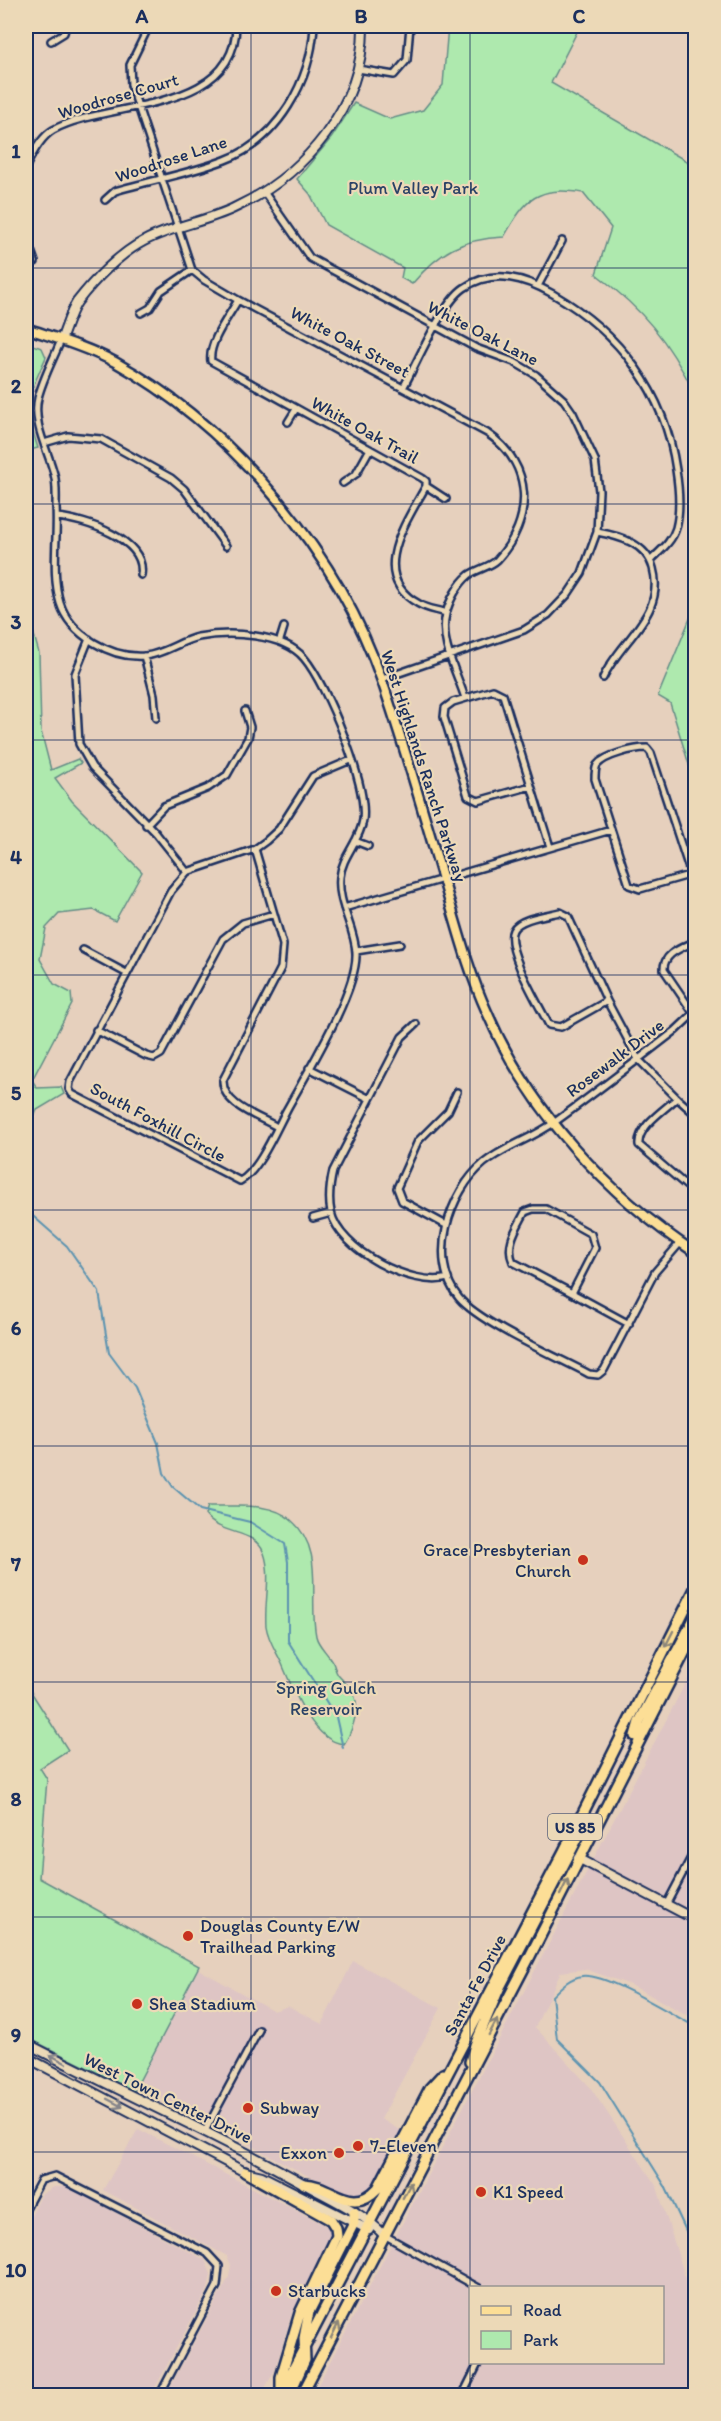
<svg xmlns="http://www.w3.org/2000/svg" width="721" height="2421" viewBox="0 0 721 2421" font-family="Itim,sans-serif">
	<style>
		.built { fill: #dec5c4; fill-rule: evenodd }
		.green { fill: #aee9ae; stroke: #648c86; stroke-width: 1.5 }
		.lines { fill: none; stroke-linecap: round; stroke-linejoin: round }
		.stream { stroke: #5c93b0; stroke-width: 2 }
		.street-casing { stroke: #1b2f5e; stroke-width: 10 }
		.secondary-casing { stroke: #1b2f5e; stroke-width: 12 }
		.primary-casing { stroke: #1b2f5e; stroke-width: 13 }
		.highway-casing { stroke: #1b2f5e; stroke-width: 14 }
		.street { stroke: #ecd9b7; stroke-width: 5 }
		.secondary { stroke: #ecd9b7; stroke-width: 8 }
		.primary { stroke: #fcde96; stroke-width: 8 }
		.highway { stroke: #fcde96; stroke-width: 9 }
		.oneway { stroke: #8c867a }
		.oneway2 { stroke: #84848a }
		.grid { fill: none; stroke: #1b2f5e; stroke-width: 1.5; stroke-opacity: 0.55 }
		.poi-dot { fill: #c8321e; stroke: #ecd9b7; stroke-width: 2 }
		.labels { text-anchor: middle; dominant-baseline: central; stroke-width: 4.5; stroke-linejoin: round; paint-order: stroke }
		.shield { fill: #ecd9b7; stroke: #5a6279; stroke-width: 1.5 }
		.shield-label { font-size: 16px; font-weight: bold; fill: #1b2f5e }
		.street-label { font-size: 18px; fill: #1b2f5e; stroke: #ecd9b7 }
		.park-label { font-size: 18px; fill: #2a4266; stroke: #ecd9b7 }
		.poi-label { font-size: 18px; fill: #1b2f5e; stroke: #ecd9b7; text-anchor: start }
		.neatline { fill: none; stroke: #1b2f5e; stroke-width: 2 }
		.grid-label { font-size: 20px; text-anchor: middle; font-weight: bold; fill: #1b2f5e }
	</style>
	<rect width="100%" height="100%" fill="#e6d0bd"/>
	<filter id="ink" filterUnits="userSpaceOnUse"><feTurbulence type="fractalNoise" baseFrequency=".0167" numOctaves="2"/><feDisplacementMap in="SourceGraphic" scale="12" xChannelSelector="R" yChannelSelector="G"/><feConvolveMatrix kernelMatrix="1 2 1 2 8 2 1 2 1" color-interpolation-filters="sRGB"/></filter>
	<g filter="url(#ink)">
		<!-- built -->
		<path class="built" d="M 695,1665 L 695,2019 L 631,1985 L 585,1969 L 561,1972 L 535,2027 L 590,2087 L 657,2187 L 695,2309 L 695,2364 L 687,2388 L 695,2395 L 312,2396 ZM 470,2288 L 662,2288 L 662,2362 L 470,2362 Z
			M 353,1961 L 441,2008 L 381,2119 L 403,2132 L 376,2185 L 364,2195 L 348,2197 L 137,2085 L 198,1969 L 274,2011 L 288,2006 L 322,2024 Z
			M 138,2129 L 334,2230 L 292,2313 L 275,2370 L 261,2395 L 166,2395 L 229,2277 L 231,2265 L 227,2256 L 103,2190 Z
			M 54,2187 L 67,2187 L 205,2260 L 211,2274 L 208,2289 L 151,2395 L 26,2395 L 26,2226 L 42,2194 Z"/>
		<!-- green -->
		<path class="green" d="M 448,26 L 580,26 L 551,83 L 695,166 L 695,394 C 668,340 644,311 596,274 L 611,228 L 583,193 C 537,186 526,198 504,237 C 461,239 439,252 412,284 L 401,278 L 403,268 L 326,225 L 310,194 L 297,179 L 332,137 L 354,103 L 390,119 L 423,110 L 443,85 Z
			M 26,343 L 42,348 L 46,357 C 27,400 23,403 38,448 L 26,451 Z
			M 695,582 L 696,784 L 695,784 L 670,703 L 658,696 L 691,616 Z
			M 26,606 L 39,653 L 41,731 L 51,770 L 78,759 L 81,763 L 55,778 L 72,801 L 142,872 L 115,921 L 94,910 L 59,914 L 46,928 L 40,959 L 54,984 L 71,993 L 72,1004 L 32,1080 L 37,1088 L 61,1087 L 64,1094 L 37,1110 L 26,1136 Z
			M 208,1506 C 234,1507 270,1501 291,1520 C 326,1550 308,1597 316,1636 C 318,1646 328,1653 333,1663 C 335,1667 335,1671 338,1675 C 345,1683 354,1690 356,1701 C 358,1714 351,1734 344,1744 C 313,1742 292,1687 282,1664 C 276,1651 268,1640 266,1626 C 264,1603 272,1575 264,1553 C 254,1528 222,1537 205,1515 Z
			M 26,1684 L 68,1750 L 40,1768 L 47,1779 L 39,1878 L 199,1966 L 134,2091 L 26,2037 Z"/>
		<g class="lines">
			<!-- stream -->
			<path class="stream" d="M 26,1210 L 67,1246 L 99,1292 L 109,1353 L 135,1388 L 158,1443 L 164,1473 L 173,1487 L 200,1510 L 250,1522 L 285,1544 L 288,1562 L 288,1641 L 336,1717 L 343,1748
				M 696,2027 C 672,2015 607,1973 582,1976 C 569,1978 561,1987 552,1996 L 557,2039 L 600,2082 L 665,2186 L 696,2252"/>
			<!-- street casing -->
			<g class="street-casing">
				<path id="street" d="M 149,26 L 130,65 L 131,85 L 192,270 L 204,280 L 238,300 L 487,433 C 534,465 534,520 497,560 C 490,567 477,569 469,575 C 458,584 449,601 446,614 C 439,641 457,673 465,698
					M 51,41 L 64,33 L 66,26
					M 358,69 L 394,75 L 407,60 L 410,26
					M 26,167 C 32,154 41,137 53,130 C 106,100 235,115 236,26
					M 264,192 L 310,258 L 476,348 L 514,362 L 536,375 L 564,400 L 573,413 L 595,460 L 599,491 L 597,532 L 582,573 L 568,594 L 548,615 L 524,630 L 382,679
					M 105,200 L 115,191 C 151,180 189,174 225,160 C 279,140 311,80 314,26
					M 26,236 L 35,262
					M 538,286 L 562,241
					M 238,300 C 229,316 208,343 211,361 L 422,478 L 426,481 L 426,486 L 446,499
					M 141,313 L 150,308 L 161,291 L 192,270
					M 61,340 C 54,358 43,378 38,398 C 32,423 48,450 54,474 C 57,484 56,496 56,507 C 58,538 51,573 60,603 C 70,635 112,659 145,656 C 164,654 180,641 198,637 C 229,631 283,633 304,658 C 327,685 368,785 363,820 C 360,841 342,856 340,877 C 337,904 355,927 356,953 C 358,991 305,1076 286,1111 C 276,1130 258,1172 240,1181 L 72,1094 L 69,1089 L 70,1082 L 171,891 L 187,872 L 255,849 L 266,841 L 279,829 L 313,776 L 351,760
					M 403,388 C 417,363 442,303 464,288 C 494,268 525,278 553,294 C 620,333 665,392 676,470 C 679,489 681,509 676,528 C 672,542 660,551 651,560
					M 288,422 L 296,409
					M 44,443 L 68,436 L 101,439 L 171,478 L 184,489 L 226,546
					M 343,483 L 356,474 L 370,449
					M 426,486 C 407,521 367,576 419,604 C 427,609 438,610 446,613
					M 57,517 C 85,520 147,539 141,575
					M 597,532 C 619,536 646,543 653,568 C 666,615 620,640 603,678
					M 89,639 L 75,674 L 79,744 L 92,767 L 156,833 L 187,872
					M 280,640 L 284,627
					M 144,656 L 154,695 L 156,718
					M 531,786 L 478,801 L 468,796 L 444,717 L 445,708 L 453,702 L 493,690 L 503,695 L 550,847
					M 146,825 L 164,806 L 208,788 L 227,775 L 248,738 L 250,727 L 245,711
					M 355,841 L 368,846
					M 255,849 L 283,945 L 281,968 L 223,1080 C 222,1105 258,1116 277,1127
					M 689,875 L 640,889 L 629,885 L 595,779 C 595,774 595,769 597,765 C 605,755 634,748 647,748 L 651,753 L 696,890
					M 344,908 L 611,830
					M 560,912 L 568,916 L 607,1001 L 561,1027 L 549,1025 C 540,1007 504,948 513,930 C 519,918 548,915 560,912 Z
					M 696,941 C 682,948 663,953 664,970 L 696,1017
					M 83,950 L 126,973
					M 356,951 L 400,944
					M 607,1001 L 638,1059 L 677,1098
					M 416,1024 L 402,1037 L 333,1171 C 330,1184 328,1198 331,1212 C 339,1250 412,1288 448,1278
					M 96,1030 L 146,1056 L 154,1058 L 161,1054 L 223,939 L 243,923 L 274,914
					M 309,1068 L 370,1099
					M 696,1115 L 677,1098 C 664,1110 637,1127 639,1145 L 696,1194
					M 533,1209 L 546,1209 L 591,1234 L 595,1248 L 572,1293 L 513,1262 C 505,1244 517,1228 525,1212 Z
					M 313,1218 L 331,1213
					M 446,1225 L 402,1201 L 397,1188 L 418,1141 L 448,1111 L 457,1092
					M 680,1243 L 655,1272 L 604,1370 L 598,1375 L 589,1374 C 557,1357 480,1323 459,1298 C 427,1260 449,1192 484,1163 C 505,1146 532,1139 555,1122 C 595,1093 635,1062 675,1031 L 693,1014
					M 572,1293 L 629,1324
					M 666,1905 L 696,1848
					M 205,2131 L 259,2030
					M 26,2208 L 41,2180 L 55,2176 L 207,2253 L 219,2266 L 217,2286 L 159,2396
					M 384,2235 L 479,2288
					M 462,2396 L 479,2362"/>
			</g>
			<!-- secondary casing -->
			<g class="secondary-casing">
				<path id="secondary" d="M 61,340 C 66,328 70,313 77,302 C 94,280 119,254 144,241 C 172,226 205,222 234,208 C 304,176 364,106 363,26
					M 578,1858 L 696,1920
					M 26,2043 C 116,2090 210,2131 299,2181 C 328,2198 361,2211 384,2235
					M 26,2057 L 245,2172 L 262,2176 L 369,2230"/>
			</g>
			<!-- primary casing -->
			<g class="primary-casing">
				<path id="primary" d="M 26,328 C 55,338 87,347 115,362 C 233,428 338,553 382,681 C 404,745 423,811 442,876 C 456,922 467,968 487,1012 C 529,1110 607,1195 696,1253"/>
			</g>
			<!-- highway casing -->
			<g class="highway-casing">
				<path id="highway" d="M 635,1736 L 639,1722 L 696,1615
					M 470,2062 L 475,2045 L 499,1989 L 583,1828 L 584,1823 L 581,1816
					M 245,2172 L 331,2220 L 336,2228 L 337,2236 L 300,2313 L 281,2377 L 281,2388
					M 304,2184 C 334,2185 351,2217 378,2188 L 430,2088 L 443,2074
					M 279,2396 L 564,1851 L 696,1587
					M 289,2396 L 305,2360 L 304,2338 L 309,2312 L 354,2223 L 354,2212
					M 301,2396 L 526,1964 L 696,1630"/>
			</g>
			<!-- street -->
			<use href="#street" class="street"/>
			<!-- secondary -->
			<use href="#secondary" class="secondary"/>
			<!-- primary -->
			<use href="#primary" class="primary"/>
			<!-- highway -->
			<use href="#highway" class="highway"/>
		</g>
		<!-- one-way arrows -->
		<defs><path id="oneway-shaft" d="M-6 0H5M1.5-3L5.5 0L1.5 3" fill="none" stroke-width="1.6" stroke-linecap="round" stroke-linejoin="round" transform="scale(1.5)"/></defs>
		<g class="oneway">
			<use href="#oneway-shaft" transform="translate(669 1639) rotate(117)"/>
			<use href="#oneway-shaft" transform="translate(564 1887) rotate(-64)"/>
			<use href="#oneway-shaft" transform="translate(493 2027) rotate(-62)"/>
			<use href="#oneway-shaft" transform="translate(407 2190) rotate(-62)"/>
			<use href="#oneway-shaft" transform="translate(335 2330) rotate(-63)"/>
		</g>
		<g class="oneway2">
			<use href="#oneway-shaft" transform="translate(58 2059) rotate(-152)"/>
			<use href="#oneway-shaft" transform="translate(115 2103) rotate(28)"/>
		</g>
	</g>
	<!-- grid -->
	<path class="grid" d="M 251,26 L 251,2396M 470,26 L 470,2396M 26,268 L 696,268M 26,504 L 696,504M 26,740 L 696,740M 26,975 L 696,975M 26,1210 L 696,1210M 26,1446 L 696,1446M 26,1682 L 696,1682M 26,1917 L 696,1917M 26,2152 L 696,2152"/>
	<!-- markers -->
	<g class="poi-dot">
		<circle cx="583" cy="1560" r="6"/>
		<circle cx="188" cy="1936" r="6"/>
		<circle cx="137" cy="2004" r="6"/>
		<circle cx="248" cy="2108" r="6"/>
		<circle cx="358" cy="2146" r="6"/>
		<circle cx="339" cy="2153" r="6"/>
		<circle cx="481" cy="2192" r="6"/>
		<circle cx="276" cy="2291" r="6"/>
	</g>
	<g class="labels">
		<!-- shield labels -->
		<rect class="shield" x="548" y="1814" width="54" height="26" rx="4.5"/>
		<g class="shield-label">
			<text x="575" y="1827">US 85</text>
		</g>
		<!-- street labels -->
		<g class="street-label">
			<text transform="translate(118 96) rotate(-16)">Woodrose Court</text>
			<text transform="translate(171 159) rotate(-18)">Woodrose Lane</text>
			<text transform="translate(483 333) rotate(27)">White Oak Lane</text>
			<text transform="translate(350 342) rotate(28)">White Oak Street</text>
			<text transform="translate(365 430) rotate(29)">White Oak Trail</text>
			<text transform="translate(424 766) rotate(72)">West Highlands Ranch Parkway</text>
			<text transform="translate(615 1058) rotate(-37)">Rosewalk Drive</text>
			<text transform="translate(158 1122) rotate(28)">South Foxhill Circle</text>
			<text transform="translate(475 1985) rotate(-62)">Santa Fe Drive</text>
			<text transform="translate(168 2098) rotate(26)">West Town Center Drive</text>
		</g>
		<!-- park labels -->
		<g class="park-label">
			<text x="413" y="188">Plum Valley Park</text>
			<text x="326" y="1688">Spring Gulch<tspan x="326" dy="21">Reservoir</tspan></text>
		</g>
		<!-- poi labels -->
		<g class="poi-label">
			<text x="571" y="1550" text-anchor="end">Grace Presbyterian<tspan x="571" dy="21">Church</tspan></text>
			<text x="200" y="1926">Douglas County E/W<tspan x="200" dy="21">Trailhead Parking</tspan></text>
			<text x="149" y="2004">Shea Stadium</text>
			<text x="260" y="2108">Subway</text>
			<text x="370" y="2146">7-Eleven</text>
			<text x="327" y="2153" text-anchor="end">Exxon</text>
			<text x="493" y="2192">K1 Speed</text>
			<text x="288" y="2291">Starbucks</text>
		</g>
	</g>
	<!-- margin -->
	<rect width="721" height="2421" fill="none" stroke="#ecd9b7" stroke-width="66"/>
	<!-- legend -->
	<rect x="469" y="2286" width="195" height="78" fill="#ecd9b7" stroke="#989593" stroke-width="1.5"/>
	<rect x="481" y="2306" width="30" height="9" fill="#fcde96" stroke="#989593" stroke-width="1.5"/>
	<text x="523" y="2316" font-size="18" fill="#1b2f5e">Road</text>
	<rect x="481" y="2331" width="30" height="18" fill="#aee9ae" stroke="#989593" stroke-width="1.5"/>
	<text x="523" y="2346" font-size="18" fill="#1b2f5e">Park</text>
	<rect x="33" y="33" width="655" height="2355" class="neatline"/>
	<g class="grid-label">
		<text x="142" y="23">A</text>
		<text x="361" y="23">B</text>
		<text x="579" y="23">C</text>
		<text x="16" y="158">1</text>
		<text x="16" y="393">2</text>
		<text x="16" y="629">3</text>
		<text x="16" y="864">4</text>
		<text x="16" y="1100">5</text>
		<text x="16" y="1335">6</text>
		<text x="16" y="1571">7</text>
		<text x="16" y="1806">8</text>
		<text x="16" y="2042">9</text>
		<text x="16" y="2277">10</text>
	</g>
</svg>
